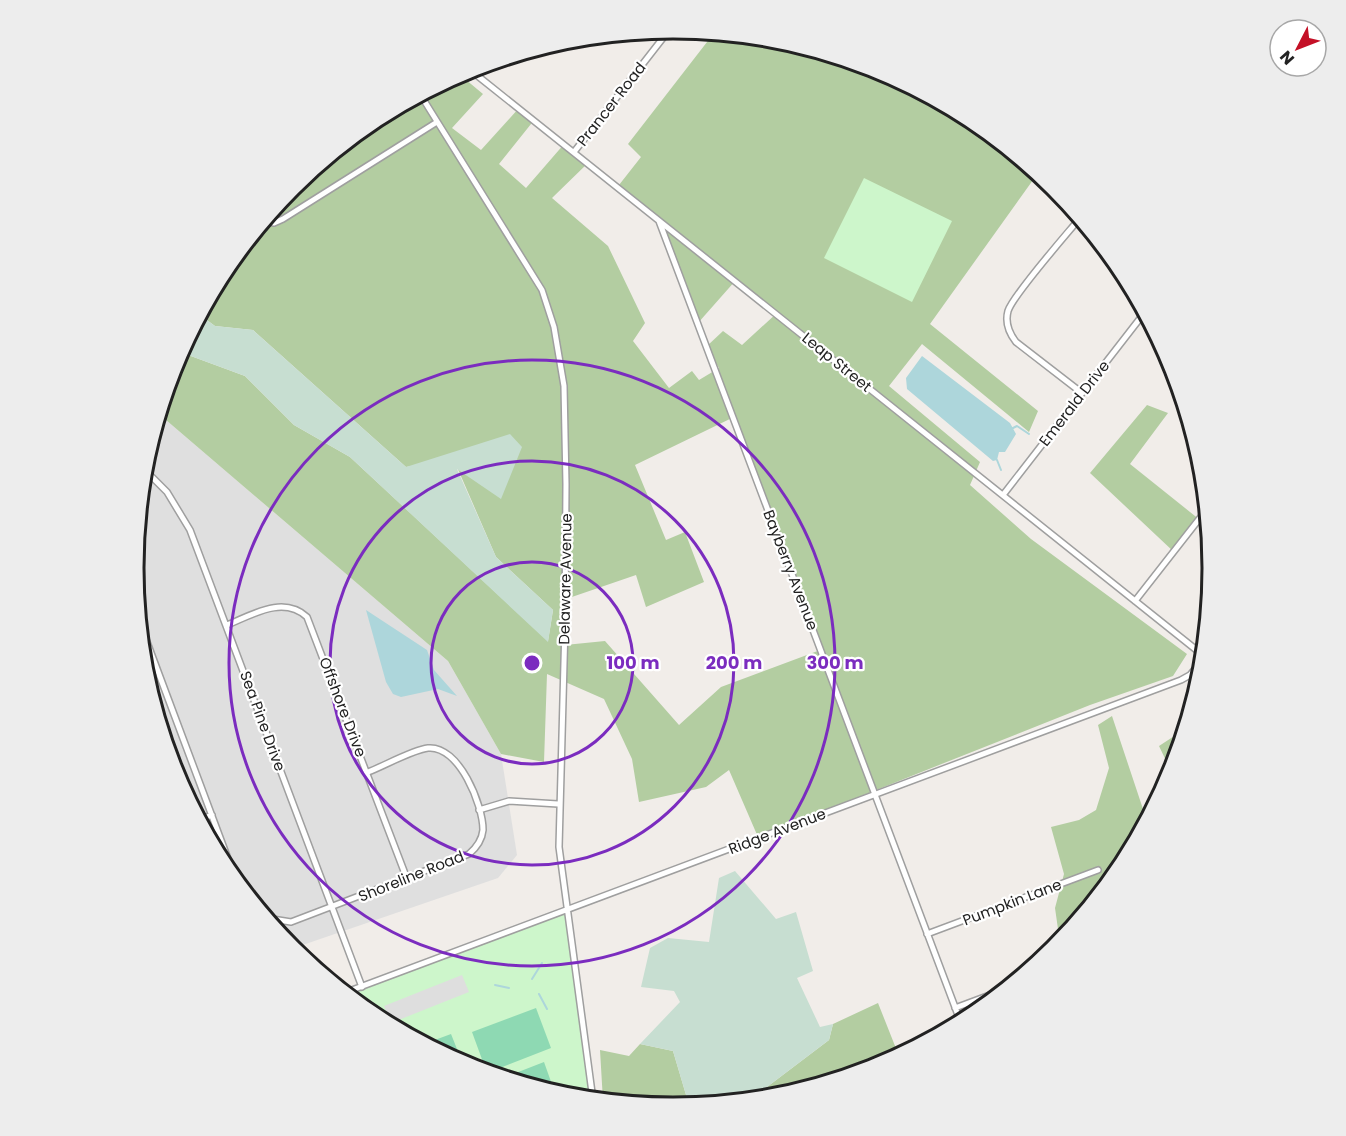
<svg xmlns="http://www.w3.org/2000/svg" width="1346" height="1136" viewBox="0 0 1346 1136" font-family="Poppins,sans-serif">
	<style>
		.residential { fill: #dfdfdf }
		.forest { fill: #b3cda1; fill-rule: evenodd }
		.wetland { fill: #c7ded1 }
		.park { fill: #cdf6cb }
		.pitch { fill: #8ed9b3 }
		.parking { fill: #dedede }
		.water { fill: #add6db }
		.lines { fill: none; stroke-linecap: round; stroke-linejoin: round }
		.stream { stroke: #add6db; stroke-width: 2 }
		.minor-casing { stroke: #9f9f9f; stroke-width: 8 }
		.minor { stroke: #fff; stroke-width: 5 }
		.ring { fill: none; stroke: #7b2cbf; stroke-width: 3 }
		.labels { text-anchor: middle; dominant-baseline: central; stroke-width: 4.5; stroke-linejoin: round; paint-order: stroke }
		.street-label { font-size: 15px; fill: #222; stroke: #fff }
		.rim { fill: none; stroke: #222; stroke-width: 3 }
		.centre { fill: #7b2cbf; stroke: #fff; stroke-width: 3 }
		.ring-label { font-size: 18px; text-anchor: middle; font-weight: bold; fill: #7b2cbf; stroke: #fff; stroke-width: 4.5; stroke-linejoin: round; paint-order: stroke }
	</style>
	<rect width="100%" height="100%" fill="#f1ede9"/>
	<!-- residential -->
	<path class="residential" d="M 159,414 L 448,661 L 501,754 L 517,855 L 498,878 L 291,949 L 224,867 L 174,774 L 144,673 L 134,568 L 144,462 Z"/>
	<!-- forest -->
	<path class="forest" d="M 714,33 L 779,39 L 880,70 L 973,120 L 1038,173 L 930,324 L 1038,411 L 1029,432 L 922,344 L 889,386 L 980,462 L 970,485 L 1031,539 L 1187,654 L 1173,676 L 1090,705 L 758,837 L 729,770 L 706,787 L 639,802 L 632,759 L 604,699 L 547,674 L 544,762 L 501,754 L 448,661 L 159,414 L 180,352 L 245,376 L 294,425 L 350,457 L 548,641 L 553,610 L 496,557 L 457,467 L 522,447 L 406,467 L 253,330 L 215,326 L 200,315 L 225,268 L 292,186 L 374,119 L 459,74 L 483,94 L 452,128 L 481,150 L 519,108 L 535,119 L 499,164 L 526,188 L 565,143 L 589,162 L 552,198 L 608,246 L 645,323 L 633,341 L 669,388 L 692,371 L 699,380 L 719,368 L 706,347 L 723,331 L 742,345 L 778,312 L 736,280 L 698,323 L 657,216 L 619,185 L 641,157 L 628,144 ZM 736,416 L 823,649 L 721,687 L 679,725 L 605,641 L 565,645 L 566,599 L 636,575 L 646,607 L 704,582 L 685,532 L 666,540 L 635,465 Z
		M 1147,405 L 1168,413 L 1130,464 L 1200,520 L 1174,552 L 1090,473 Z
		M 1112,716 L 1145,815 L 1151,813 L 1123,865 L 1111,870 L 1087,901 L 1090,907 L 1060,943 L 1055,908 L 1064,874 L 1051,827 L 1079,820 L 1096,810 L 1109,768 L 1098,725 Z
		M 1185,729 L 1172,773 L 1159,746 Z
		M 878,1003 L 899,1056 L 879,1067 L 778,1097 L 765,1099 L 763,1090 L 829,1040 L 833,1024 Z
		M 640,1044 L 673,1051 L 689,1105 L 696,1105 L 673,1107 L 603,1101 L 600,1050 L 629,1056 Z"/>
	<!-- wetland -->
	<path class="wetland" d="M 200,315 L 215,326 L 253,330 L 406,467 L 510,434 L 522,447 L 501,499 L 457,469 L 496,557 L 553,610 L 548,642 L 350,457 L 294,425 L 245,376 L 180,352 Z
		M 735,871 L 776,919 L 796,912 L 813,971 L 797,978 L 820,1027 L 833,1024 L 829,1040 L 763,1090 L 765,1099 L 689,1105 L 673,1051 L 640,1044 L 680,1002 L 674,991 L 641,987 L 650,948 L 668,938 L 709,942 L 719,878 Z"/>
	<!-- park -->
	<path class="park" d="M 864,178 L 952,221 L 912,302 L 824,258 Z
		M 567,911 L 592,1100 C 508,1091 408,1045 344,992 Z"/>
	<!-- pitch -->
	<path class="pitch" d="M 536,1008 L 551,1048 L 487,1073 L 472,1032 Z
		M 451,1034 L 463,1064 L 424,1044 Z
		M 544,1062 L 555,1093 L 503,1078 Z"/>
	<!-- parking -->
	<path class="parking" d="M 462,975 L 469,992 L 391,1023 L 384,1006 Z"/>
	<!-- water -->
	<path class="water" d="M 922,356 L 1010,423 L 1016,434 L 1005,452 L 999,452 L 997,460 L 993,461 L 907,389 L 906,378 Z
		M 366,610 L 427,650 L 434,670 L 457,696 L 438,689 L 401,697 L 393,694 L 386,682 Z"/>
	<g class="lines">
		<!-- stream -->
		<path class="stream" d="M 1011,429 L 1017,426 L 1029,434
			M 997,460 L 1001,470
			M 532,979 L 542,963
			M 495,985 L 509,988
			M 539,994 L 547,1009"/>
		<!-- minor casing -->
		<g class="minor-casing">
			<path id="minor" d="M 469,69 L 1204,656
				M 420,94 L 542,290 L 554,327 L 564,386 L 566,484 L 565,626 L 559,847 L 593,1100
				M 574,152 L 670,29
				M 1080,218 C 1066,235 1013,295 1008,311 C 1005,322 1009,333 1016,342 L 1082,393
				M 263,221 L 274,223 L 283,219 L 437,122
				M 659,221 L 961,1023
				M 143,468 L 167,492 L 190,530 L 362,987
				M 1003,495 L 1145,312
				M 1135,601 L 1207,509
				M 138,618 L 237,883
				M 227,625 C 252,615 283,595 307,617 L 407,879
				M 479,810 L 509,801 L 558,804
				M 199,820 L 212,815
				M 266,918 L 291,922 L 469,854 C 476,848 482,840 483,830 C 483,805 459,745 428,748 C 412,750 384,766 368,772
				M 927,934 L 1098,870
				M 344,993 L 1181,680 L 1190,675 L 1204,658
				M 955,1008 L 1006,989"/>
		</g>
		<!-- minor -->
		<use href="#minor" class="minor"/>
	</g>
	<!-- distance rings -->
	<g class="ring">
		<circle cx="532" cy="663" r="101"/>
		<circle cx="532" cy="663" r="202"/>
		<circle cx="532" cy="663" r="303"/>
	</g>
	<g class="labels">
		<!-- street labels -->
		<g class="street-label">
			<text transform="translate(611 104) rotate(-52)">Prancer Road</text>
			<text transform="translate(837 362) rotate(39)">Leap Street</text>
			<text transform="translate(1074 403) rotate(-52)">Emerald Drive</text>
			<text transform="translate(791 570) rotate(69)">Bayberry Avenue</text>
			<text transform="translate(565 579) rotate(-89)">Delaware Avenue</text>
			<text transform="translate(343 707) rotate(69)">Offshore Drive</text>
			<text transform="translate(263 721) rotate(70)">Sea Pine Drive</text>
			<text transform="translate(777 831) rotate(-21)">Ridge Avenue</text>
			<text transform="translate(411 876) rotate(-22)">Shoreline Road</text>
			<text transform="translate(1012 902) rotate(-21)">Pumpkin Lane</text>
		</g>
	</g>
	<!-- crop -->
	<path d="M0 0H1346V1136H0ZM144 568a529 529 0 1 1 1058 0a529 529 0 1 1-1058 0Z" fill="#ededed" fill-rule="evenodd"/>
	<path class="rim" d="M144 568a529 529 0 1 1 1058 0a529 529 0 1 1-1058 0Z"/>
	<circle cx="532" cy="663" r="9" class="centre"/>
	<g class="ring-label">
		<text x="633" y="669">100 m</text>
		<text x="734" y="669">200 m</text>
		<text x="835" y="669">300 m</text>
	</g>
	<!-- north arrow -->
	<g transform="translate(1298 48) rotate(228)"><circle r="28" fill="#ffffff" stroke="#a7a7a7" stroke-width="1.5"/>
	<path d="M0-4.5L10 22L0 15L-10 22Z" fill="#c41026"/>
	<text y="-9" font-size="16" font-weight="bold" text-anchor="middle" fill="#222222">N</text>
	</g>
</svg>
